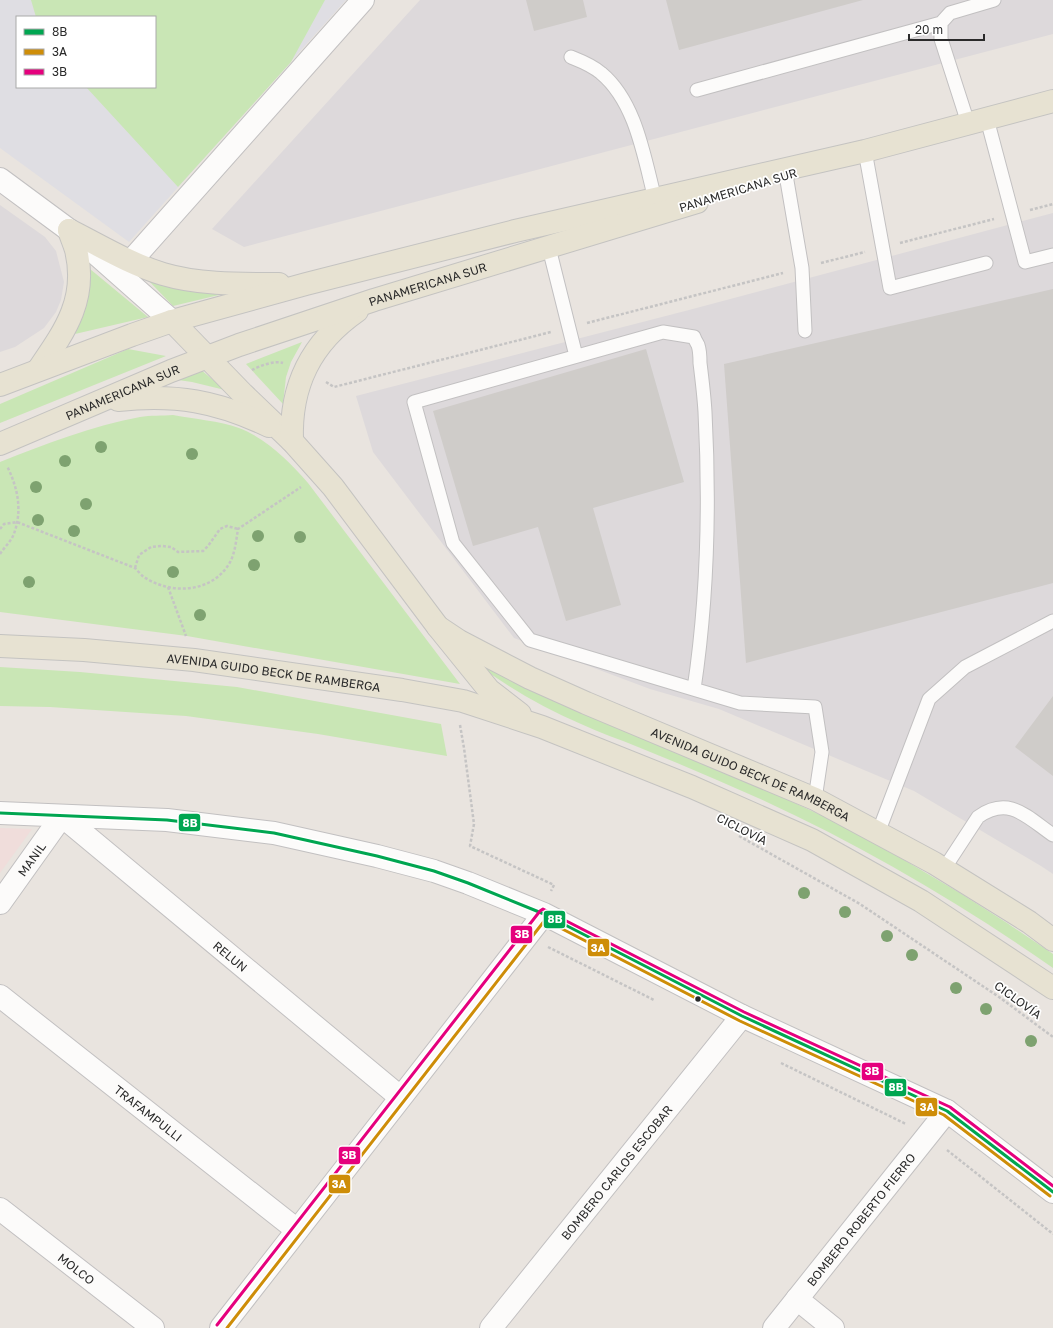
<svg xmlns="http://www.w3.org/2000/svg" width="1053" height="1328" viewBox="0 0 1053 1328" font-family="'Golos Text',sans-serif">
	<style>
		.industrial { fill: #ddd9db }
		.medical { fill: #f0dddb }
		.airport { fill: #dfdee3; fill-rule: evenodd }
		.green { fill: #c9e6b5 }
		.building { fill: #cfccc9 }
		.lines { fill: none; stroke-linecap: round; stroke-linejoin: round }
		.lane-casing { stroke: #c2c0c1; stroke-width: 15 }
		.street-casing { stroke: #c2c0c1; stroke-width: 24 }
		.secondary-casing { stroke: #c2c0c1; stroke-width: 24 }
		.primary-casing { stroke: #c4c3c1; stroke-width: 24 }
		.path { stroke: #c5c4c4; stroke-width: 2.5; stroke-dasharray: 3 2; stroke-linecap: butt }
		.lane { stroke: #fcfbfa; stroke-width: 13 }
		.street { stroke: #fcfbfa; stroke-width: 22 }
		.secondary { stroke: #fcfbfa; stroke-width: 22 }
		.primary { stroke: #e7e2d2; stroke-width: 22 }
		.bus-1-casing { stroke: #fff; stroke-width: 6 }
		.bus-2-casing { stroke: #fff; stroke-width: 6 }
		.bus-3-casing { stroke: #fff; stroke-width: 6 }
		.bus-1 { stroke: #00a651; stroke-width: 3 }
		.bus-2 { stroke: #ce8d08; stroke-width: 3 }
		.bus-3 { stroke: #e5007d; stroke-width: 3 }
		.tree { fill: #7ea270 }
		.bus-dot { fill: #2a2a2a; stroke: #fff; stroke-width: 1.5 }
		.labels { text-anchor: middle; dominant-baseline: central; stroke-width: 3.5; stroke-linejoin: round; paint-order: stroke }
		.street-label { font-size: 12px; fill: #2a2a2a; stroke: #fff }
		.line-badge { stroke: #fff; stroke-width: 1.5 }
		.badge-label { font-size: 11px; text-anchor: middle; font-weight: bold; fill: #fff }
	</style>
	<rect width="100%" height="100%" fill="#e9e4df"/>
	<!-- industrial -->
	<path class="industrial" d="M 420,0 L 1053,0 L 1053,34 L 244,247 L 212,229 Z
		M 0,205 L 45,237 L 56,251 L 64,282 L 61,300 L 56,312 L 44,328 L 15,347 L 0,352 Z
		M 1053,213 L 1053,874 L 1041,866 L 914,791 L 719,709 L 650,689 L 514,638 L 373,452 L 356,396 L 689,310 Z"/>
	<!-- medical -->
	<path class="medical" d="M 0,828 L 32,829 L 0,873 Z"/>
	<!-- airport -->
	<path class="airport" d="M 0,0 L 346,0 L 129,242 L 0,148 ZM 17,17 L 155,17 L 155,87 L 17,87 Z"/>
	<!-- green -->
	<path class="green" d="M 31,0 L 325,0 L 291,62 L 178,187 L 86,87 L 155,87 L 155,17 L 36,17 Z
		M 90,269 L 148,317 L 75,334 C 86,309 90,296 90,269 Z
		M 148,280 L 166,286 L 223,294 L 173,306 Z
		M 302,342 L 291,362 L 286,377 L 283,404 L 246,364 Z
		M 128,349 L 166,356 L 0,423 L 0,404 Z
		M 200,369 L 225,390 L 192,382 L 178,380 Z
		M 173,415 C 195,419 219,421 239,428 C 267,439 289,461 308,483 L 460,684 L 187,636 L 0,612 L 0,462 C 45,444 92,426 140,417 C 150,415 163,416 173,415 Z
		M 482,659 L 838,823 L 899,857 L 960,893 L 1007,923 L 1053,954 L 1053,968 C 960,903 861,845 758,798 C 718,780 678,763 638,747 C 619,739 600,733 581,724 C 546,709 513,690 482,668 Z
		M 0,667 L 80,672 L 237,687 L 441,724 L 447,756 L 318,734 L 186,716 L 50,707 L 0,706 Z"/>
	<!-- building -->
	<path class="building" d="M 526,0 L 583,0 L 587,17 L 534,31 Z
		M 666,0 L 863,0 L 679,50 Z
		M 1053,289 L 1053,583 L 746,663 L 724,364 Z
		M 646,349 L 684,482 L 593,508 L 621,605 L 566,621 L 538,527 L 473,546 L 433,411 Z
		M 1053,696 L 1053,776 L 1015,747 Z"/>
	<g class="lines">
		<!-- lane casing -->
		<g class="lane-casing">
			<path id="lane" d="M 571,57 C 581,61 592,65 601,73 C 636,102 644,157 655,199
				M 697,90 L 941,23
				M 987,119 L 1025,262 L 1053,255
				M 968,123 L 941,39 L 941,23 L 950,13 L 994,0
				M 865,151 L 890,288 L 986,263
				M 786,175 L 802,268 L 805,331
				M 549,248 L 576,356
				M 694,689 C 708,595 710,507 705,412 C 704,395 702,379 700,363 C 700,358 700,351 698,345 C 697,343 695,340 694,337 L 663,332 L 414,402 L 453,543 L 530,640 L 740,703 L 815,707 L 822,752 L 815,799
				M 878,833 L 929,699 L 965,667 L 1053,621
				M 944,869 L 978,817 C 1009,795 1027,817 1053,835"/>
		</g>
		<!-- street casing -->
		<g class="street-casing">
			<g id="street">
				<path d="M 131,261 L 363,0"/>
				<path id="s1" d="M 0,903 L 62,816 L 400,1097"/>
				<path id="s2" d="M 0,996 L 297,1230"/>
				<path id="s3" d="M 0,1209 L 153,1328"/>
				<path d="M 797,1299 L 833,1328"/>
				<path id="s4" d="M 491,1328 L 742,1016"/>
				<path id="s5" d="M 774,1328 L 947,1111"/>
			</g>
		</g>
		<!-- secondary casing -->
		<g class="secondary-casing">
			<path id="secondary" d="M 0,179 L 69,230 L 172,321
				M 0,813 L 167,820 L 274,833 L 377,856 L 434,871 L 468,883 L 544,914 L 742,1016 L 947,1111 L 1053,1192
				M 221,1328 L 544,914"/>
		</g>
		<!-- primary casing -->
		<g class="primary-casing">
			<g id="primary">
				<path d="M 69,230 C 99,245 130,264 163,274 C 200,285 241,284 279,284"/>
				<path d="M 172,321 L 243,394 L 292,441 L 333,487 L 438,627 L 489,690 L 520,714"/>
				<path d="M 38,370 C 64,332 88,300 76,250 C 74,243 71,237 69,230"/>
				<path d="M 0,385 L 132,335 L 172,321 L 306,284 L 515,231 L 865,151 L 1053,101"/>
				<path d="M 118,400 C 176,394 217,401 269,426"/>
				<path d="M 292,441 C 290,385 311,343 357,311"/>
				<path id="s6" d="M 0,444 L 171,371 L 239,345 L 374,300 L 697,202"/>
				<path id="s7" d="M 438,627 L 459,641 L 530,678 L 586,703 L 815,799 L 934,863 L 1029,922 L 1053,940"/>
				<path id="s8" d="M 0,646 L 84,650 L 194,660 L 402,690 L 463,701 L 542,727 L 692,787 L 812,840 L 921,901 L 1053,988"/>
			</g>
		</g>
		<!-- path -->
		<path class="path" d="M 1030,210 L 1053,204
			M 900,243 L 994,219
			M 821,263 L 865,252
			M 587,323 L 783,273
			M 252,370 C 260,366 274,360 283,363
			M 326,382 L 334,387 L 551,332
			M 0,529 L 4,524 L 17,522 L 135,568 C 138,571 141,575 144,577 C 171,595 211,593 229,564 C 235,554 236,541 238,529 L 301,487
			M 0,554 C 4,548 10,542 13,536 C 23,512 18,488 7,466
			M 135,568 L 139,555 L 151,547 L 162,546 L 171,547 L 178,552 L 203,551 L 208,546 L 220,529 L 227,526 L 238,529
			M 168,587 L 186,636
			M 460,725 L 464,748 L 474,824 L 470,846 L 554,885 L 551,891
			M 739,836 L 860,904 L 999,997 L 1053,1037
			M 548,947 L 654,1000
			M 781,1063 L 906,1124
			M 947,1150 L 1053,1234"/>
		<!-- lane -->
		<use href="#lane" class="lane"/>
		<!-- street -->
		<use href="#street" class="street"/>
		<!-- secondary -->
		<use href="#secondary" class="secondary"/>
		<!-- primary -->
		<use href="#primary" class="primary"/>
		<!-- bus-1 casing -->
		<g class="bus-1-casing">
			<path id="bus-1" d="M 0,813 L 167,820 L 274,833 L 377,856 L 434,871 L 468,883 L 544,914 L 742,1016 L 947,1111 L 1053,1192"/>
		</g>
		<!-- bus-2 casing -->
		<g class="bus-2-casing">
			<path id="bus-2" d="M 227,1328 L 545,920 L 740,1021 L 944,1115 L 1050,1196"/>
		</g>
		<!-- bus-3 casing -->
		<g class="bus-3-casing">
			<path id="bus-3" d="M 217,1325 L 540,911 L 543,909 L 744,1012 L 950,1107 L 1053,1186"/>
		</g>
		<!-- bus-1 -->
		<use href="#bus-1" class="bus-1"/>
		<!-- bus-2 -->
		<use href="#bus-2" class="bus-2"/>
		<!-- bus-3 -->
		<use href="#bus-3" class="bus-3"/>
	</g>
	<!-- trees -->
	<g class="tree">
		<circle cx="101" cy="447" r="6"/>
		<circle cx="192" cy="454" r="6"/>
		<circle cx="65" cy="461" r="6"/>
		<circle cx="36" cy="487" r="6"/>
		<circle cx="86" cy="504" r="6"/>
		<circle cx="38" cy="520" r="6"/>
		<circle cx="74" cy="531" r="6"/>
		<circle cx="258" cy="536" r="6"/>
		<circle cx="300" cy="537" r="6"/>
		<circle cx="254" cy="565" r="6"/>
		<circle cx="173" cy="572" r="6"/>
		<circle cx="29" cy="582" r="6"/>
		<circle cx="200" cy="615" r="6"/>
		<circle cx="804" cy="893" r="6"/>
		<circle cx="845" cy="912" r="6"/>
		<circle cx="887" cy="936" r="6"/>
		<circle cx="912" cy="955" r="6"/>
		<circle cx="956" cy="988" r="6"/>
		<circle cx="986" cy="1009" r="6"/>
		<circle cx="1031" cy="1041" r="6"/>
	</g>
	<!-- markers -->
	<circle class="bus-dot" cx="698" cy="999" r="3.5"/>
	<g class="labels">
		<!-- street labels -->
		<g class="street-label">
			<text transform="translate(738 190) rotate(-17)">PANAMERICANA SUR</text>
			<text stroke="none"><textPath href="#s6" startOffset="457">PANAMERICANA SUR</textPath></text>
			<text stroke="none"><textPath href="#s6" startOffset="133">PANAMERICANA SUR</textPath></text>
			<text stroke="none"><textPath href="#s8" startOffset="275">AVENIDA GUIDO BECK DE RAMBERGA</textPath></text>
			<text stroke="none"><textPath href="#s7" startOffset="346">AVENIDA GUIDO BECK DE RAMBERGA</textPath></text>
			<text transform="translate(742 829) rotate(27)">CICLOVÍA</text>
			<text stroke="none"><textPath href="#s1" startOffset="54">MANIL</textPath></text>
			<text stroke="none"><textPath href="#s1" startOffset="326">RELUN</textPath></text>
			<text transform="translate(1018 1000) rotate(36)">CICLOVÍA</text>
			<text stroke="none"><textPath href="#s2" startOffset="189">TRAFAMPULLI</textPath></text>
			<text stroke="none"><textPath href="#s4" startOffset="200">BOMBERO CARLOS ESCOBAR</textPath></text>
			<text stroke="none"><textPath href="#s5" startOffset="139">BOMBERO ROBERTO FIERRO</textPath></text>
			<text stroke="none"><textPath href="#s3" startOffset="97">MOLCO</textPath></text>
		</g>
	</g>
	<g class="line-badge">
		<rect x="178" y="813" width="23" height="19" rx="4" fill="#00a651"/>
		<rect x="543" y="910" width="23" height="19" rx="4" fill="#00a651"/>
		<rect x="510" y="925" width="23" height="19" rx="4" fill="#e5007d"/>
		<rect x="587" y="938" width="23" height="19" rx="4" fill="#ce8d08"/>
		<rect x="861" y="1062" width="23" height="19" rx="4" fill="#e5007d"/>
		<rect x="884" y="1078" width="23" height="19" rx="4" fill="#00a651"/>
		<rect x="915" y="1097" width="23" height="20" rx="4" fill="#ce8d08"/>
		<rect x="338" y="1146" width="23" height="19" rx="4" fill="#e5007d"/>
		<rect x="328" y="1174" width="23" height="20" rx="4" fill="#ce8d08"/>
	</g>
	<g class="badge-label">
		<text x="190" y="827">8B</text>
		<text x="555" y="923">8B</text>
		<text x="522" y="938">3B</text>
		<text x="598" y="952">3A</text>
		<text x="872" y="1075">3B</text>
		<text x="896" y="1091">8B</text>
		<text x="927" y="1111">3A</text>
		<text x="349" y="1159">3B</text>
		<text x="339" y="1188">3A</text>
	</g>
	<!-- legend -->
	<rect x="16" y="16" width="140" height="72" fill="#ffffff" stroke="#aaaaaa"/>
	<rect x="24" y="29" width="20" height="6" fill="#00a651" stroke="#aaaaaa"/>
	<text x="52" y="36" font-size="12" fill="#2a2a2a">8B</text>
	<rect x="24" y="49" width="20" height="6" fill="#ce8d08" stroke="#aaaaaa"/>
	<text x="52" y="56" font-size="12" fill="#2a2a2a">3A</text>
	<rect x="24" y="69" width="20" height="6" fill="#e5007d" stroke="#aaaaaa"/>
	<text x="52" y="76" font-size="12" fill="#2a2a2a">3B</text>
	<!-- scale -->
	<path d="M909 34v6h75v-6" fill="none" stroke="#2a2a2a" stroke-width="2"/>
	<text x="915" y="34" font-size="12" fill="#2a2a2a" stroke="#ffffff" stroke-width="3" paint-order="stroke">20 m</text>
</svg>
